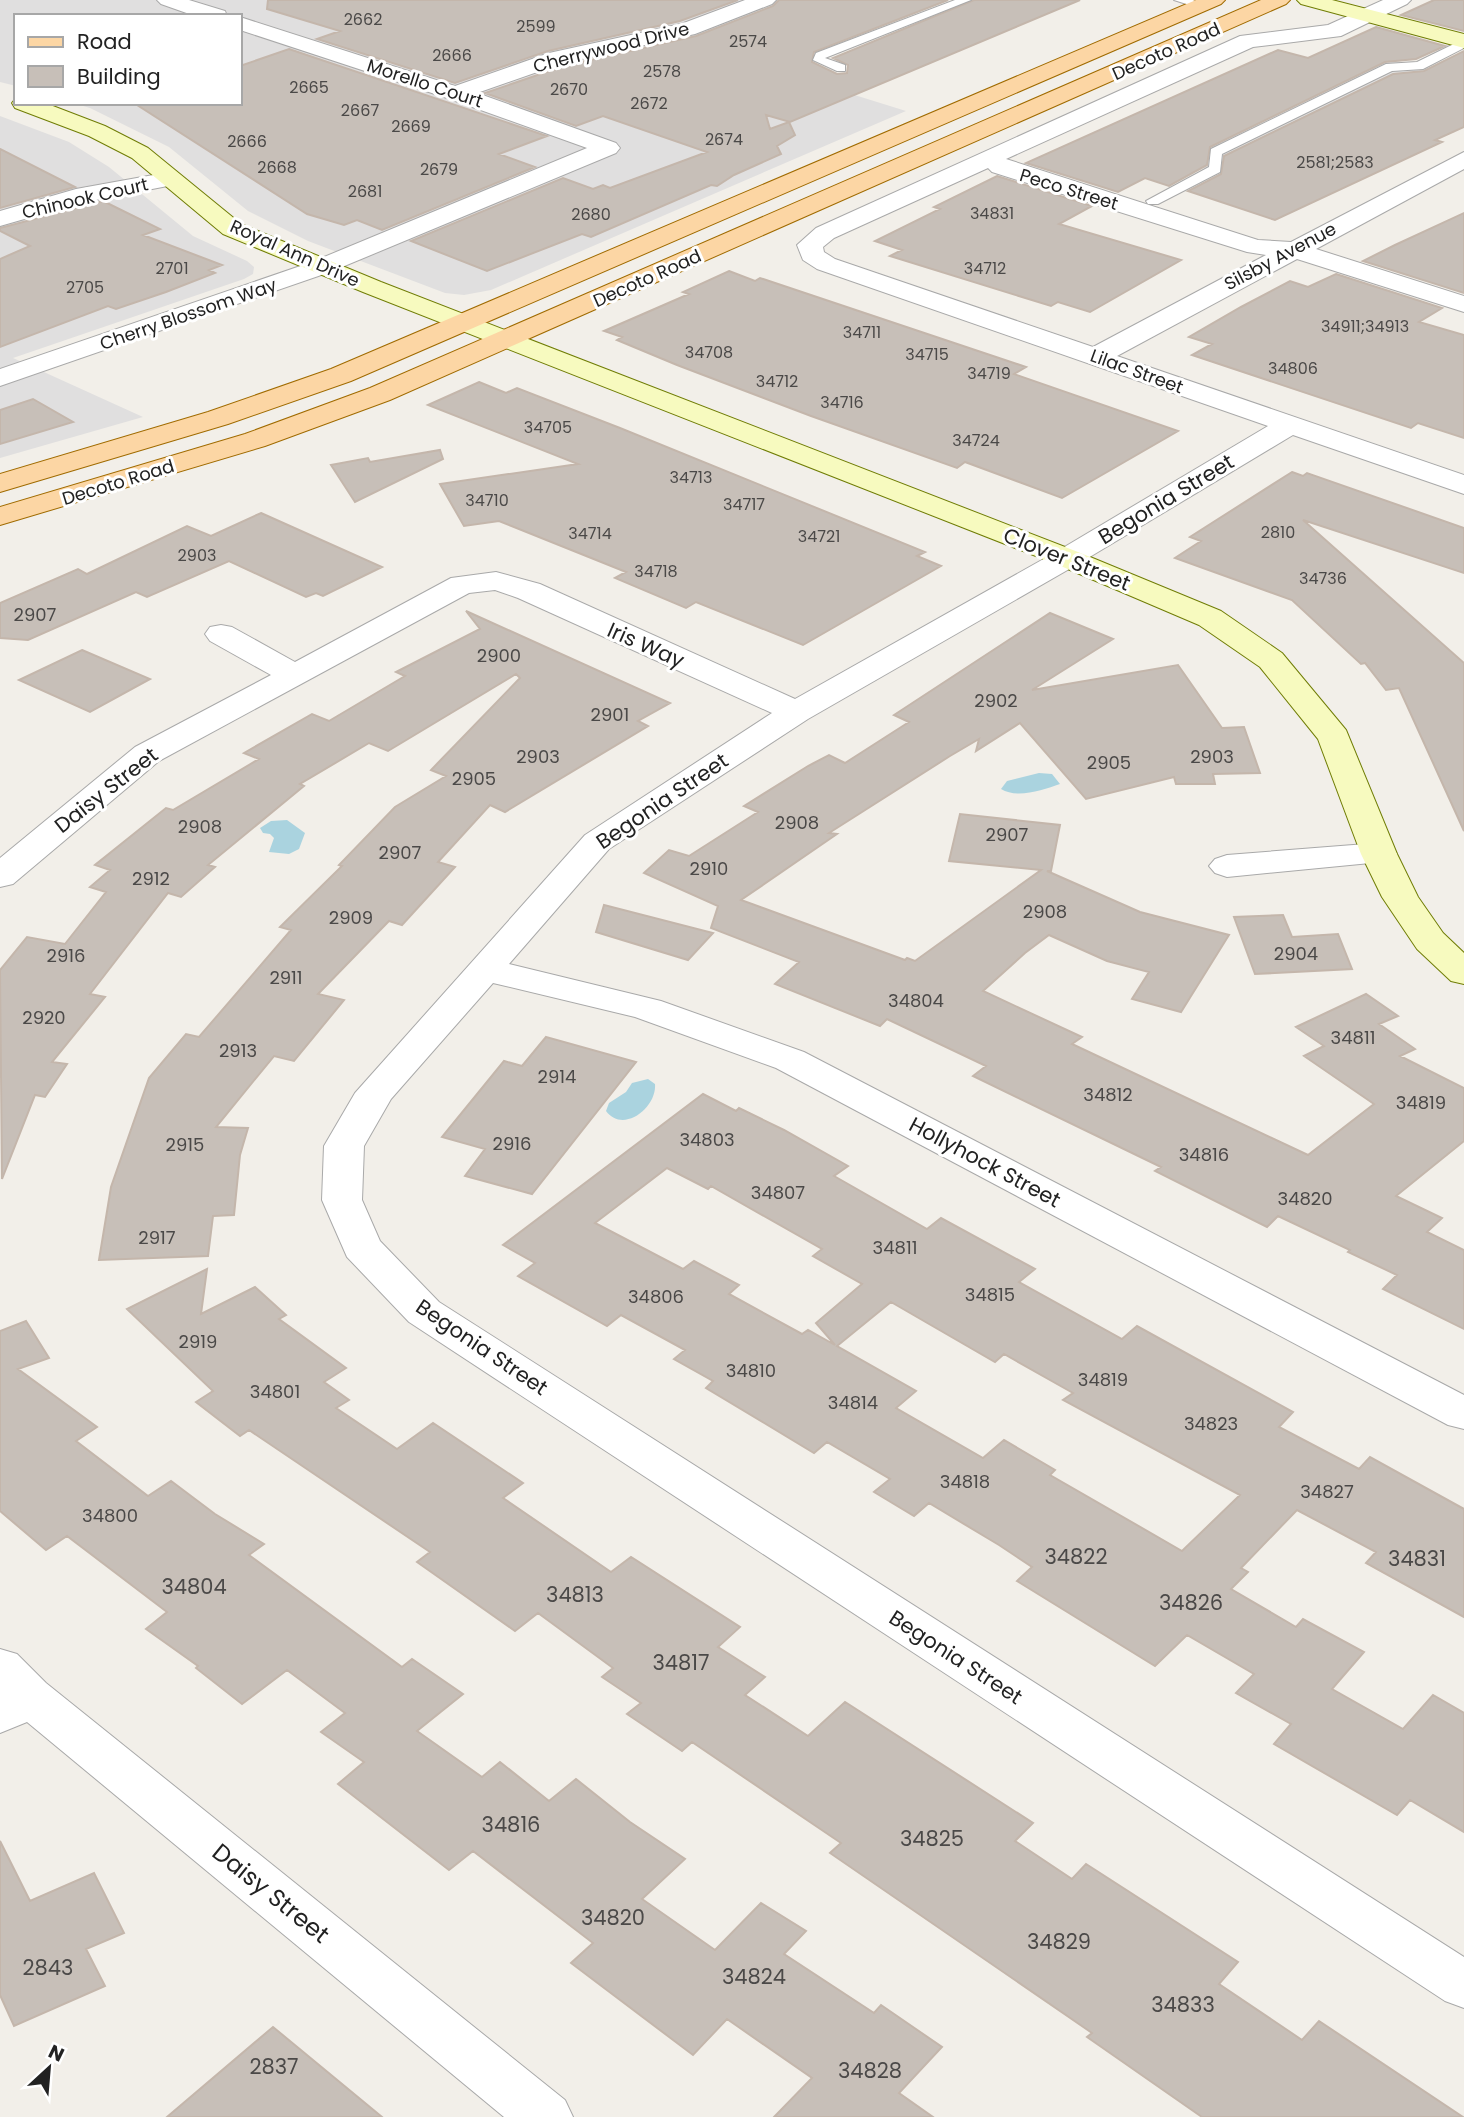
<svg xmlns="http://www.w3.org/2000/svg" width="1464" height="2117" viewBox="0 0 1464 2117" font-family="Poppins,sans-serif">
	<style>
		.residential { fill: #e0dfdf }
		.parking { fill: #e2e2e2 }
		.water { fill: #aad3df }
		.building { fill: #c7bfb8; stroke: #c4b6ab; stroke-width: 2; fill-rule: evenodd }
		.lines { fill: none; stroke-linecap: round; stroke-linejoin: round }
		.lane-casing { stroke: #a9a9a9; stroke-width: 2 }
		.street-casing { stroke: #a9a9a9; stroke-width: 2 }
		.secondary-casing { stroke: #707d05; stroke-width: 2 }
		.primary-casing { stroke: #a06b00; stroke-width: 2 }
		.lane { fill: #fff; fill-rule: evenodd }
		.street { fill: #fff; fill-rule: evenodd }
		.secondary { fill: #f7fabf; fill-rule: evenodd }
		.primary { fill: #fcd6a4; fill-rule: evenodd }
		.labels { text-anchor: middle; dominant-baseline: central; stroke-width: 6; stroke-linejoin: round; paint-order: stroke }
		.far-number-label { font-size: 16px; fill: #4b4948 }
		.far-street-label { font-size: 18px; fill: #222; stroke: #fff }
		.number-label { font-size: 18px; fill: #4b4948 }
		.street-label { font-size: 21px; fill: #222; stroke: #fff }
		.near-number-label { font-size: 21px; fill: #4b4948 }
		.near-street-label { font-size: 24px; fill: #222; stroke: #fff }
	</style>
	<rect width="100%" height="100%" fill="#f2efe9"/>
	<!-- residential -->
	<path class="residential" d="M 0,0 L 950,0 L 771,69 L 906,111 L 491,290 L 464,295 L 445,293 L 308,241 L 248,211 L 169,147 L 90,108 L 73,103 L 240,103 L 240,16 L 16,16 L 16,86 L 0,82 Z
		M 0,116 L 69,142 L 109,167 L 193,236 L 247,261 L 254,267 L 253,274 L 244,279 L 13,358 L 143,417 L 0,458 Z"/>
	<!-- parking -->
	<path class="parking" d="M 1387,58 L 1430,69 L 1221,173 L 1177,160 Z"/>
	<!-- water -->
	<path class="water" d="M 1039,773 L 1052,774 L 1060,784 C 1043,790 1017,799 1001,789 L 1007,781 Z
		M 287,820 L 305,833 L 299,849 L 289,854 L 269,852 L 274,838 L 270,834 L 263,833 L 260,828 L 271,821 Z
		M 648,1079 L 655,1084 C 657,1108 623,1134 606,1111 L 609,1103 L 626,1092 L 632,1083 Z"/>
	<!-- building -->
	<path class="building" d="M 268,0 L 738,0 L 680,21 L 548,51 L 455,83 L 317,39 L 340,31 L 267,9 Z
		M 779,0 L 948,0 L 814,52 L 812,62 L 837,74 L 847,73 L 848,65 L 833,58 L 974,0 L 1080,0 L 790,122 L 766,115 L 770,129 L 789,122 L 795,135 L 777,146 L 781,154 L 734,175 L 717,186 L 711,185 L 591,237 L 582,234 L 487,271 L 411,241 L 563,178 L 593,189 L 603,185 L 610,188 L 707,152 L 603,116 L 576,126 L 485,93 L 564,66 L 696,36 L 773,6 Z
		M 1434,0 L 1464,0 L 1464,31 L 1401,15 Z
		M 1376,27 L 1445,46 L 1416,59 L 1385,62 L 1210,147 L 1207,165 L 1169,186 L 1145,178 L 1118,192 L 1026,163 L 1278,50 L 1308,58 Z
		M 289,49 L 547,136 L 499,154 L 535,167 L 382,230 L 357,220 L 344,225 L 307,214 L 134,103 L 240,103 L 240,66 Z
		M 1464,51 L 1464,127 L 1435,140 L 1442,142 L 1275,220 L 1188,191 L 1221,174 L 1224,156 L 1393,74 L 1424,71 Z
		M 0,149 L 75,187 L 0,208 Z
		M 997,176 L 1092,206 L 1059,224 L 1181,260 L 1090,312 L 1058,302 L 1051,306 L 890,256 L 902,250 L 875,241 L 940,209 L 934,207 Z
		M 103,201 L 160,229 L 143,235 L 222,265 L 209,270 L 215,273 L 166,292 L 116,309 L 108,306 L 0,347 L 0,259 L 30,246 L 0,231 L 0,228 Z
		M 1464,213 L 1464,293 L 1363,261 L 1395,245 Z
		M 729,271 L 755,281 L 760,278 L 1026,367 L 1014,374 L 1178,431 L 1062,498 L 965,462 L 957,468 L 811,416 L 677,365 L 617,340 L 622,337 L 604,331 L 689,294 L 683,292 Z
		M 1336,274 L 1442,308 L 1419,322 L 1464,335 L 1464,438 L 1418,423 L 1411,428 L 1192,355 L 1212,344 L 1189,337 L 1241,307 L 1290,281 L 1308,287 Z
		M 479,382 L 506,393 L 517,388 L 620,428 L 925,552 L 917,556 L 941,566 L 803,645 L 696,602 L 686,608 L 615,578 L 626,572 L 499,521 L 464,526 L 440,484 L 578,464 L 428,405 Z
		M 33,399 L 73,422 L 0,444 L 0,410 Z
		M 440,450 L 443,459 L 355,502 L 331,465 L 368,458 L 370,462 Z
		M 1292,472 L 1303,476 L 1307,473 L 1464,528 L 1464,573 L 1303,520 L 1464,663 L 1464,831 L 1399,688 L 1386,690 L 1365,663 L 1361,664 L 1292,600 L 1175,558 L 1201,541 L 1190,537 Z
		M 261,513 L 382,567 L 323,596 L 316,593 L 306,597 L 229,561 L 147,597 L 136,592 L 28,640 L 0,638 L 0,603 L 78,569 L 87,574 L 187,526 L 211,536 Z
		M 466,611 L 670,703 L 638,721 L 648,726 L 505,812 L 490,805 L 438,862 L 455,867 L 402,925 L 389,921 L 318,994 L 344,1000 L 294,1061 L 274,1056 L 216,1127 L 248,1128 L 240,1155 L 234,1215 L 213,1216 L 208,1256 L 99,1260 L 111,1187 L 149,1078 L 186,1034 L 199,1037 L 291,930 L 280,927 L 342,866 L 339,865 L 395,807 L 446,776 L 431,770 L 520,678 L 516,674 L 388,751 L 369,743 L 300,784 L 304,786 L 208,865 L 215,867 L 181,897 L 168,893 L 90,994 L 105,997 L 52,1062 L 67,1064 L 45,1097 L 35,1095 L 2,1179 L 0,970 L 27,937 L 65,944 L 106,892 L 90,887 L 110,870 L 95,865 L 166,808 L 173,810 L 259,759 L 244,753 L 312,714 L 329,721 L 405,676 L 396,672 L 480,629 Z
		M 1050,613 L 1113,639 L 1032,690 L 1178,665 L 1222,728 L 1244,727 L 1260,773 L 1213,774 L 1215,784 L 1176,784 L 1174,777 L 1086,799 L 1020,723 L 976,751 L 979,739 L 950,756 L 829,833 L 837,834 L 741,900 L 905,960 L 907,958 L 915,961 L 1041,870 L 949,861 L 960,814 L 1060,825 L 1051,871 L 1047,871 L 1140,912 L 1229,935 L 1181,1012 L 1132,999 L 1149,972 L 1107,961 L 1049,935 L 1025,953 L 983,991 L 1082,1037 L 1072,1044 L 1308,1155 L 1374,1104 L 1304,1056 L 1324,1046 L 1296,1027 L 1366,994 L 1398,1016 L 1379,1024 L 1415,1049 L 1400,1056 L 1464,1088 L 1464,1141 L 1396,1196 L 1442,1218 L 1427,1232 L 1464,1250 L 1464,1329 L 1383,1289 L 1397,1275 L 1348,1252 L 1350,1250 L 1278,1216 L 1267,1227 L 1155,1171 L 1161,1167 L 973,1076 L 986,1066 L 887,1019 L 880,1026 L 775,984 L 799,962 L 711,928 L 718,906 L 644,873 L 669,850 L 689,856 L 758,812 L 744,806 L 808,766 L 829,755 L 845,763 L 909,722 L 894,715 Z
		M 82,650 L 150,679 L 90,712 L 19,680 Z
		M 604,905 L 713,933 L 688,960 L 596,932 Z
		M 1283,915 L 1292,937 L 1338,934 L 1352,969 L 1255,974 L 1234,917 Z
		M 546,1037 L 636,1062 L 532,1194 L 465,1176 L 485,1149 L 442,1137 L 504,1061 L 522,1066 Z
		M 703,1094 L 736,1111 L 739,1108 L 784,1130 L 848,1166 L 834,1176 L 927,1229 L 941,1218 L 1035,1269 L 1019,1282 L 1122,1339 L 1137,1326 L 1293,1412 L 1279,1427 L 1359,1469 L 1370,1457 L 1464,1509 L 1464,1617 L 1366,1563 L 1376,1552 L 1297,1510 L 1241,1568 L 1248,1572 L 1231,1589 L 1296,1627 L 1303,1619 L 1364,1652 L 1332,1689 L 1403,1729 L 1433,1695 L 1464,1713 L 1464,1832 L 1410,1800 L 1397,1815 L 1274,1744 L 1291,1724 L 1236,1693 L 1254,1674 L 1187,1635 L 1155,1666 L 1017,1581 L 1032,1567 L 999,1545 L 929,1503 L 914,1516 L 874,1492 L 890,1479 L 827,1442 L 814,1453 L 706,1388 L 713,1381 L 674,1359 L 685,1350 L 621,1315 L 607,1326 L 518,1276 L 535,1263 L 503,1245 ZM 667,1168 L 708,1189 L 711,1186 L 822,1249 L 813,1256 L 862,1284 L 816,1323 L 835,1345 L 808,1330 L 802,1334 L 729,1294 L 739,1285 L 694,1261 L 683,1269 L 595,1223 ZM 891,1302 L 995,1362 L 1004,1354 L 1073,1393 L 1063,1400 L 1240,1495 L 1182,1551 L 1050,1475 L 1055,1470 L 1004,1440 L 983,1458 L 896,1408 L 916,1391 L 837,1346 Z
		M 207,1269 L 201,1314 L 255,1287 L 286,1315 L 279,1319 L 346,1368 L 324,1382 L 349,1400 L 336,1408 L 397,1449 L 433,1423 L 523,1483 L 503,1498 L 611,1572 L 631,1557 L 740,1627 L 718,1647 L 765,1677 L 745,1695 L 808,1736 L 845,1702 L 1033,1823 L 1015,1841 L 1072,1879 L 1086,1864 L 1238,1962 L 1219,1984 L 1302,2040 L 1319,2021 L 1463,2117 L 1202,2117 L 1087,2037 L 1092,2033 L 830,1853 L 841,1843 L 692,1742 L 682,1751 L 627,1714 L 641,1703 L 602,1677 L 613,1668 L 538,1613 L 515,1631 L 417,1562 L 430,1552 L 249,1430 L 240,1436 L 196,1402 L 213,1391 L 127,1309 Z
		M 26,1321 L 49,1358 L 18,1369 L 97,1427 L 76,1441 L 148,1496 L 171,1481 L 215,1514 L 264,1544 L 249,1555 L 402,1667 L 412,1659 L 463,1694 L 417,1731 L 482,1777 L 500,1762 L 549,1801 L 576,1779 L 630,1822 L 685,1859 L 642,1899 L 715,1950 L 761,1903 L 806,1931 L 784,1954 L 874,2013 L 881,2005 L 942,2047 L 899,2093 L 933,2117 L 774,2117 L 812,2078 L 727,2019 L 693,2055 L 571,1963 L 593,1943 L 473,1851 L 449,1870 L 338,1784 L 364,1762 L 321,1732 L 345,1713 L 287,1670 L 242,1704 L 196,1668 L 198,1666 L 146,1629 L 167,1612 L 67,1536 L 46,1550 L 0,1511 L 0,1331 Z
		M 0,1841 L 30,1901 L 94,1873 L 124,1933 L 86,1949 L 105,1986 L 14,2026 L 0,1995 Z
		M 273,2027 L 382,2117 L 167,2117 Z"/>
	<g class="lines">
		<!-- lane casing -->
		<g class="lane-casing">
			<path id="lane" d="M 955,0 L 971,0 L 825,58 L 845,65 L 845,71 L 837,71 L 813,60 L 816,53 Z
				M 1174,0 L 1193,0 L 1208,6 L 1202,9 Z
				M 1464,39 L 1464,48 L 1423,69 L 1392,71 L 1222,154 L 1220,172 L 1158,204 L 1148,204 L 1146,201 L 1209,167 L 1211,149 L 1386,64 L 1417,62 Z"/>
		</g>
		<!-- street casing -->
		<g class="street-casing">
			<path id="street" d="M 157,0 L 189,0 L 225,11 L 227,16 L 195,16 L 161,4 Z
				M 745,0 L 776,0 L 772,4 L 695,34 L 563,63 L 477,93 L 616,143 L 620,148 L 616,153 L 330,272 L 0,386 L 0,369 L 312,262 L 587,148 L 447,98 L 240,30 L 240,17 L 455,86 L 549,53 L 681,24 Z
				M 1383,0 L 1411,0 L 1407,4 L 1341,36 L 1253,47 L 1006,159 L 1258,240 L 1291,242 L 1464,152 L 1464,169 L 1316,249 L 1464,296 L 1464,312 L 1297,259 L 1117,356 L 1464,475 L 1464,494 L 1293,435 L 1078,564 L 808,719 L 609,849 L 509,964 L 661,1001 L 804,1052 L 1464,1395 L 1464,1429 L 1448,1425 L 776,1068 L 635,1017 L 493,983 L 391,1099 L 364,1146 L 362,1200 L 380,1241 L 439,1302 L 1464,1957 L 1464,2008 L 1445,2001 L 409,1322 L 347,1257 L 322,1200 L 324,1146 L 355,1093 L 585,835 L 772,713 L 518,598 L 495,590 L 469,593 L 159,761 L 13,884 L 0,887 L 0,858 L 135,747 L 271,675 L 210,641 L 205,634 L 210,627 L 221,625 L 232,627 L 295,662 L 451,578 L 496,572 L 540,584 L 795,699 L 1056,552 L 1268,426 L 817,269 L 803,260 L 797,245 L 816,228 L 1240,36 L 1328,25 ZM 988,168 L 992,172 L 1247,252 L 1266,255 L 1093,347 L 835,259 L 824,252 L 823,247 L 834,238 Z
				M 170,172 L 178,174 L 182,179 L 178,184 L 80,203 L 0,226 L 0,211 L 76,189 Z
				M 1379,843 L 1391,847 L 1397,854 L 1391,861 L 1227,877 L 1215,873 L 1209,866 L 1215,859 L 1227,855 Z
				M 0,1649 L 17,1654 L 46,1683 L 565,2100 L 573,2117 L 504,2117 L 27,1722 L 0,1733 Z"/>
		</g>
		<!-- secondary casing -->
		<g class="secondary-casing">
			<path id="secondary" d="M 1297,0 L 1332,0 L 1464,34 L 1464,48 L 1301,4 Z
				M 16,98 L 16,103 L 45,103 L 105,126 L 148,148 L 241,224 L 381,282 L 1078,552 L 1221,611 L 1282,653 L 1346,730 L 1397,854 L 1418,897 L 1443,933 L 1464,953 L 1464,984 L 1451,981 L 1417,949 L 1382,897 L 1361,854 L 1318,739 L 1260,667 L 1199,625 L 1056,564 L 363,292 L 223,234 L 132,158 L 89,136 L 15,108 L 12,103 Z"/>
		</g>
		<!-- primary casing -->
		<g class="primary-casing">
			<path id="primary" d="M 1196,0 L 1225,0 L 1221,4 L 351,381 L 228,424 L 0,492 L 0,474 L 208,412 L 331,369 Z
				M 1261,0 L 1290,0 L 1286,4 L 390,400 L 265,446 L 0,525 L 0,507 L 245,434 L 370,388 Z"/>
		</g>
		<!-- lane -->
		<use href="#lane" class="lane"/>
		<!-- street -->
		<use href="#street" class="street"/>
		<!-- secondary -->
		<use href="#secondary" class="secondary"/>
		<!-- primary -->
		<use href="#primary" class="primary"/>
	</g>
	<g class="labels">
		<!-- far-number labels -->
		<g class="far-number-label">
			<text x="363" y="19">2662</text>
			<text x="536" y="26">2599</text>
			<text x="748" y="41">2574</text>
			<text x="452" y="55">2666</text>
			<text x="662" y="71">2578</text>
			<text x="309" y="87">2665</text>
			<text x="569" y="89">2670</text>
			<text x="649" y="103">2672</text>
			<text x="360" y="110">2667</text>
			<text x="411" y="126">2669</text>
			<text x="724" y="139">2674</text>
			<text x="247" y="141">2666</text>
			<text x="1335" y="162">2581;2583</text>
			<text x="277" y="167">2668</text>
			<text x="439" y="169">2679</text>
			<text x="365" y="191">2681</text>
			<text x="992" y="213">34831</text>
			<text x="591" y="214">2680</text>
			<text x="172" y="268">2701</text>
			<text x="985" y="268">34712</text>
			<text x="85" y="287">2705</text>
			<text x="1365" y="326">34911;34913</text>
			<text x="862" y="332">34711</text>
			<text x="709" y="352">34708</text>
			<text x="927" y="354">34715</text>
			<text x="1293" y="368">34806</text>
			<text x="989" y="373">34719</text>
			<text x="777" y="381">34712</text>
			<text x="842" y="402">34716</text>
			<text x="548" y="427">34705</text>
			<text x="976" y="440">34724</text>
			<text x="691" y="477">34713</text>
			<text x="487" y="500">34710</text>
			<text x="744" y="504">34717</text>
			<text x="1278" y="532">2810</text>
			<text x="590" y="533">34714</text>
			<text x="819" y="536">34721</text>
			<text x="197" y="555">2903</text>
			<text x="656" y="571">34718</text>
			<text x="1323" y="578">34736</text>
		</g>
		<!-- far-street labels -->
		<g class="far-street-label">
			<text transform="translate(611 47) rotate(-14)">Cherrywood Drive</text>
			<text transform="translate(1166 51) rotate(-24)">Decoto Road</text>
			<text transform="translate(425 83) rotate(18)">Morello Court</text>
			<text transform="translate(1069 189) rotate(17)">Peco Street</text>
			<text transform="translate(85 198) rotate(-13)">Chinook Court</text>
			<text transform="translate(295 253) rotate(24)">Royal Ann Drive</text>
			<text transform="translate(1280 256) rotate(-28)">Silsby Avenue</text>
			<text transform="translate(647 278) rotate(-24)">Decoto Road</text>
			<text transform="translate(188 314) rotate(-19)">Cherry Blossom Way</text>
			<text transform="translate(1137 371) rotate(20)">Lilac Street</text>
			<text transform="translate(118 482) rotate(-17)">Decoto Road</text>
		</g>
		<!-- number labels -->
		<g class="number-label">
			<text x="35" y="614">2907</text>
			<text x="499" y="655">2900</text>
			<text x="996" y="700">2902</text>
			<text x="610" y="714">2901</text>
			<text x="538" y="756">2903</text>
			<text x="1212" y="756">2903</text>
			<text x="1109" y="762">2905</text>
			<text x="474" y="778">2905</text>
			<text x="797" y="822">2908</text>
			<text x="200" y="826">2908</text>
			<text x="1007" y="834">2907</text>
			<text x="400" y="852">2907</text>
			<text x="709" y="868">2910</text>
			<text x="151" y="878">2912</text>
			<text x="1045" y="911">2908</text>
			<text x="351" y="917">2909</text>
			<text x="1296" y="953">2904</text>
			<text x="66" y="955">2916</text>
			<text x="286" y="977">2911</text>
			<text x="916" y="1000">34804</text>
			<text x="44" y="1017">2920</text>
			<text x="1353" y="1037">34811</text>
			<text x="238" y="1050">2913</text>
			<text x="557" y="1076">2914</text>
			<text x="1108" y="1094">34812</text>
			<text x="1421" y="1102">34819</text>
			<text x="707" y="1139">34803</text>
			<text x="512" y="1143">2916</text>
			<text x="185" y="1144">2915</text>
			<text x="1204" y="1154">34816</text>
			<text x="778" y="1192">34807</text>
			<text x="1305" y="1198">34820</text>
			<text x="157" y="1237">2917</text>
			<text x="895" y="1247">34811</text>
			<text x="990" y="1294">34815</text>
			<text x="656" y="1296">34806</text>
			<text x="198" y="1341">2919</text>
			<text x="751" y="1370">34810</text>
			<text x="1103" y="1379">34819</text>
			<text x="275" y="1391">34801</text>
			<text x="853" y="1402">34814</text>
			<text x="1211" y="1423">34823</text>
			<text x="965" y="1481">34818</text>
			<text x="1327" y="1491">34827</text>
			<text x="110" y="1515">34800</text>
		</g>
		<!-- street labels -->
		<g class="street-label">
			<text transform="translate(1166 499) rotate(-31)">Begonia Street</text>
			<text transform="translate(1067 559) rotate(22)">Clover Street</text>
			<text transform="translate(646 645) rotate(24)">Iris Way</text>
			<text transform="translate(106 790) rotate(-38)">Daisy Street</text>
			<text transform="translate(662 801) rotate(-34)">Begonia Street</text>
			<text transform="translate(985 1162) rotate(28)">Hollyhock Street</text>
			<text transform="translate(482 1347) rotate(34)">Begonia Street</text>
			<text transform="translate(956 1657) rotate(33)">Begonia Street</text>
		</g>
		<!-- near-number labels -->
		<g class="near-number-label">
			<text x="1076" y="1556">34822</text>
			<text x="1417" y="1558">34831</text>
			<text x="194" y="1586">34804</text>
			<text x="575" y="1594">34813</text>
			<text x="1191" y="1602">34826</text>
			<text x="681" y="1662">34817</text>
			<text x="511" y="1824">34816</text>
			<text x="932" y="1838">34825</text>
			<text x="613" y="1917">34820</text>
			<text x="1059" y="1941">34829</text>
			<text x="48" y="1967">2843</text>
			<text x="754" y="1976">34824</text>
			<text x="1183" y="2004">34833</text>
			<text x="274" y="2066">2837</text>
			<text x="870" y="2070">34828</text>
		</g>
		<!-- near-street labels -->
		<g class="near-street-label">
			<text transform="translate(271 1893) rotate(39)">Daisy Street</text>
		</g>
	</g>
	<!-- legend -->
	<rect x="14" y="14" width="228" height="91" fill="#ffffff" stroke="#a7a7a7" stroke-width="2"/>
	<rect x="28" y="37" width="35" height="10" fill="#fcd6a4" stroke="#a7a7a7" stroke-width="2"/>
	<text x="77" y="49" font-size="21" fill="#222222">Road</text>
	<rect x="28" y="66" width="35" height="21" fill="#c7bfb8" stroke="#a7a7a7" stroke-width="2"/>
	<text x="77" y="84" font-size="21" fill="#222222">Building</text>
	<!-- north arrow -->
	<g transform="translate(49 2068) rotate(26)" stroke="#ffffff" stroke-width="5" paint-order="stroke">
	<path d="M0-5L12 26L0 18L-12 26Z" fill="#222222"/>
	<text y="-10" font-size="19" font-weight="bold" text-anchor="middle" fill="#222222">N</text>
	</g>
</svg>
